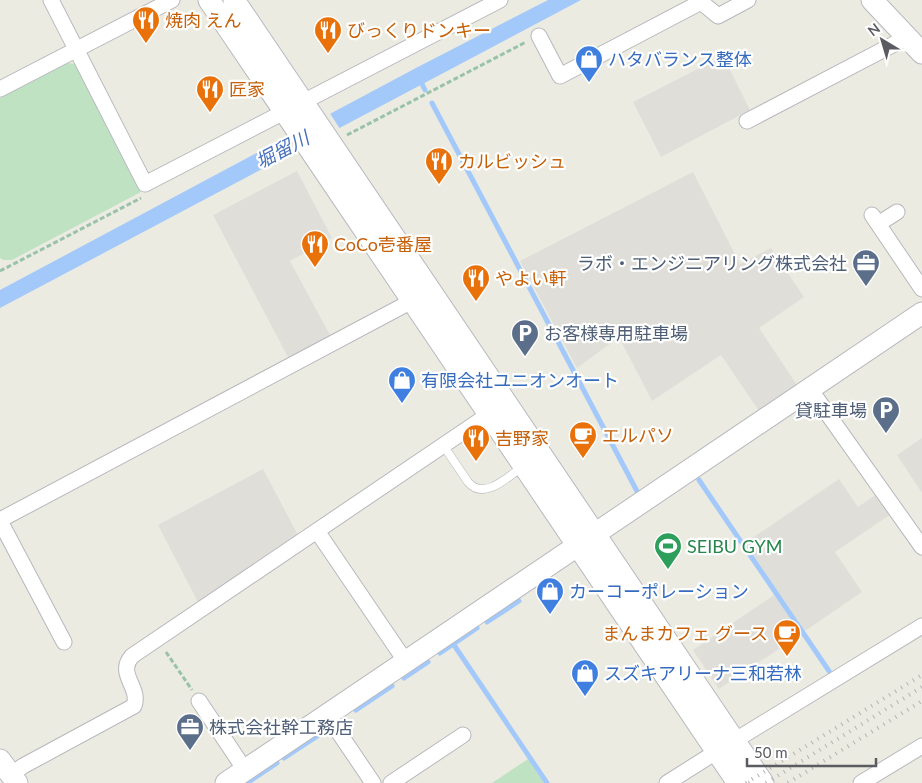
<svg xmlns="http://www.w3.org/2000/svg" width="922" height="783" viewBox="0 0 922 783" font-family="Lato,'Noto Sans JP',sans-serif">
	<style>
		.industrial { fill: #dfded9 }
		.green { fill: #bfe2c3 }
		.water { fill: #a3c9fa }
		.pier { fill: #ecebe1 }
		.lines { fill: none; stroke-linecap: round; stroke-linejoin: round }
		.stream { stroke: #a3c9fa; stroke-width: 5 }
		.lane-casing { stroke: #b7b8bd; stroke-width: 9 }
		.street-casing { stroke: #b7b8bd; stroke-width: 17 }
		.secondary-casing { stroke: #b7b9bf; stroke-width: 23 }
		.path { stroke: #99c2aa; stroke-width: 3; stroke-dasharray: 5 2.5; stroke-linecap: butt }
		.lane { stroke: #fff; stroke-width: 8 }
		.street { stroke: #fff; stroke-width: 15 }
		.secondary { stroke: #fff; stroke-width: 21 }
		.rail { stroke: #b2b3b3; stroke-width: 4; stroke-dasharray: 1 6; stroke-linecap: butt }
		.labels { text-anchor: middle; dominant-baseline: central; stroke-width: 4.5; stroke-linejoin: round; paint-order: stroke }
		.food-label { font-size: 18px; fill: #c56008; stroke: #fff; text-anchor: start }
		.shop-label { font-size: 18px; fill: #366cbe; stroke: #fff; text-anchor: start }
		.service-label { font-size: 18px; fill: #4e5e75; stroke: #fff; text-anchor: end }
		.leisure-label { font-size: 18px; fill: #27864d; stroke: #fff; text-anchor: start }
		.water-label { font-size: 19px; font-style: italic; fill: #4871bb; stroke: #fff }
	</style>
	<rect width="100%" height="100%" fill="#ecebe1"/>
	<!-- industrial -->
	<path class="industrial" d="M 723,56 L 750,110 L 661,157 L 633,102 Z
		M 297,171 L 332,238 L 290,261 L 331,337 L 289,359 L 213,215 Z
		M 693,172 L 740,264 L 771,248 L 804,297 L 759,328 L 799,388 L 761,414 L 721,355 L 652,401 L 619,337 L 577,368 L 520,261 Z
		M 922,438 L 922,493 L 897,455 Z
		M 263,469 L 299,537 L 199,604 L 158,525 Z
		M 839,479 L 858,507 L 877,494 L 891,514 L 835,552 L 862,592 L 805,631 L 745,543 Z
		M 774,595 L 801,634 L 719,689 L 693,650 Z"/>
	<!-- green -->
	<path class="green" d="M 68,63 L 75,64 L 141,192 L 12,260 L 3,260 L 0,258 L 0,98 Z
		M 528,759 L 544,783 L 492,783 Z"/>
	<!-- water -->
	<path class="water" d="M 548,0 L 581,0 L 0,308 L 0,290 L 414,69 Z"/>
	<!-- pier -->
	<path class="pier" d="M 329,112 L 340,129 L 294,154 L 282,137 Z"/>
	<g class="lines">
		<!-- stream -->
		<path class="stream" d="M 419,78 L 425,90
			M 432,103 L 639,495
			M 699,480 L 829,671
			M 487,622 L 519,601
			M 454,645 L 547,783
			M 440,653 L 477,628
			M 404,678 L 428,662
			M 356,710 L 392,686
			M 284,758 L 319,735
			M 247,783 L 277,763"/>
		<!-- lane casing -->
		<g class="lane-casing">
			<path id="lane" d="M 443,445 L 468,482 C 484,501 508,477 523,466"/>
		</g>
		<!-- street casing -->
		<g class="street-casing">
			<path id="street" d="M 51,0 L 145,184 L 284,112
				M 539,36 L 560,76 L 701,2 L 718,16 L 748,0
				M 0,89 L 172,0
				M 303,102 L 500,0
				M 747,121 L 898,42 L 905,36
				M 872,215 L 922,289
				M 878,224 L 897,212
				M 810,389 L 922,547
				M 0,520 L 412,301
				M 0,521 L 64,642
				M 317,531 L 406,662
				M 199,701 L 245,770
				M 327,715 L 373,783
				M 734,741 L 922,626
				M 11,775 L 23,766 L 134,706 C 141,687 116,674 132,656 L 488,415
				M 391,783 L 463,735
				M 667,783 L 716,752
				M 861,783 L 922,746"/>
		</g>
		<!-- secondary casing -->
		<g class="secondary-casing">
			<path id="secondary" d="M 209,0 L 738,783
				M 234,0 L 763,783
				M 872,0 L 922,53
				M 0,760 L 17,783
				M 226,783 L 922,313"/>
		</g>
		<!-- path -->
		<path class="path" d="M 347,135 L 526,42
			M 0,271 L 141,198
			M 166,652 L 192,690"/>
		<!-- lane -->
		<use href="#lane" class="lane"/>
		<!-- street -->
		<use href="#street" class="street"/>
		<!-- secondary -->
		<use href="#secondary" class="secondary"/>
		<!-- rail -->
		<path class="rail" d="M 746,783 L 922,675
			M 766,783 L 922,687
			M 788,783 L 922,701"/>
	</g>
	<!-- icons -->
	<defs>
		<g id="restaurant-pin" transform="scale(1.4375)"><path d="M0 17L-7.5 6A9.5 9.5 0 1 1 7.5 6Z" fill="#e8710a" stroke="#fff"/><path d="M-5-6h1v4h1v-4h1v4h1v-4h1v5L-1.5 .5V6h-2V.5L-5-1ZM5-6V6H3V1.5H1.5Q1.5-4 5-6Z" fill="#fff"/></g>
		<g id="shop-pin" transform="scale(1.4375)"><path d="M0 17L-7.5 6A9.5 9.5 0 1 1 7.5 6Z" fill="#3f7fe0" stroke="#fff"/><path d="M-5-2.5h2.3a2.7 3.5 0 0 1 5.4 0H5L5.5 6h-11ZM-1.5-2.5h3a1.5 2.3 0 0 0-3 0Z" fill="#fff"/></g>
		<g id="office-pin" transform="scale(1.4375)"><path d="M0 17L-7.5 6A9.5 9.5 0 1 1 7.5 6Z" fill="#5c6f8a" stroke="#fff"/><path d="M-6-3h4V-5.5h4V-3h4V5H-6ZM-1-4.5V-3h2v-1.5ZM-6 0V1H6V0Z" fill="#fff"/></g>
		<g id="parking-pin" transform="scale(1.4375)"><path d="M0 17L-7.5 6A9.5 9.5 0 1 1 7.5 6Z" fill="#5c6f8a" stroke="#fff"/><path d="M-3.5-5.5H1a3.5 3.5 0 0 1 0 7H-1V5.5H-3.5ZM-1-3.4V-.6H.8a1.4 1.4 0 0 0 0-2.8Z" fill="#fff"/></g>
		<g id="cafe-pin" transform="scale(1.4375)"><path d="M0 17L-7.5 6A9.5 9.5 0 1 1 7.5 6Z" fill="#e8710a" stroke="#fff"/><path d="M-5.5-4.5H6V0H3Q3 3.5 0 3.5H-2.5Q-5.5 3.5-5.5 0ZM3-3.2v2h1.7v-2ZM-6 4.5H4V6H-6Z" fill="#fff"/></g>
		<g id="stadium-pin" transform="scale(1.4375)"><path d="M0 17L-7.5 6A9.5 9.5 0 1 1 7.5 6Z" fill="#2e9e5b" stroke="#fff"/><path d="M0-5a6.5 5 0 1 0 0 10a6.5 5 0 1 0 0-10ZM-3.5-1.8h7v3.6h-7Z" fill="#fff"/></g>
	</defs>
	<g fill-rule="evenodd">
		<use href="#restaurant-pin" x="146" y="20"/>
		<use href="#restaurant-pin" x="328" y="30"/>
		<use href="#shop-pin" x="589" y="59"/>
		<use href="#restaurant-pin" x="210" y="89"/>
		<use href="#restaurant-pin" x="439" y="161"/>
		<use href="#restaurant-pin" x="315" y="244"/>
		<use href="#office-pin" x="866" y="263"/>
		<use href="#restaurant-pin" x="476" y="278"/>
		<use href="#parking-pin" x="525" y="333"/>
		<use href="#shop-pin" x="402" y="380"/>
		<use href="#parking-pin" x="886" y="410"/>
		<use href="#cafe-pin" x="583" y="435"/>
		<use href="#restaurant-pin" x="476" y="438"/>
		<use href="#stadium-pin" x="668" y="546"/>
		<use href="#shop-pin" x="550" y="591"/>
		<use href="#cafe-pin" x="787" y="633"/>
		<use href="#shop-pin" x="585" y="673"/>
		<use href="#office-pin" x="190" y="727"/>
	</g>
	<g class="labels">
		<!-- food labels -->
		<g class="food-label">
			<text x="165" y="20">焼肉 えん</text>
			<text x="347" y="30">びっくりドンキー</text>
			<text x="229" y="89">匠家</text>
			<text x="458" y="161">カルビッシュ</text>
			<text x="334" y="244">CoCo壱番屋</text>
			<text x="495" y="278">やよい軒</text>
			<text x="602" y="435">エルパソ</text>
			<text x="495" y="438">吉野家</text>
			<text x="768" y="633" text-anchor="end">まんまカフェ グース</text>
		</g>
		<!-- shop labels -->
		<g class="shop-label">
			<text x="608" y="59">ハタバランス整体</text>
			<text x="421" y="380">有限会社ユニオンオート</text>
			<text x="569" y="591">カーコーポレーション</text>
			<text x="604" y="673">スズキアリーナ三和若林</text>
		</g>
		<!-- service labels -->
		<g class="service-label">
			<text x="847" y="263">ラボ・エンジニアリング株式会社</text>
			<text x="544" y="333" text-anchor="start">お客様専用駐車場</text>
			<text x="867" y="410">貸駐車場</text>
			<text x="209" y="727" text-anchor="start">株式会社幹工務店</text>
		</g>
		<!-- leisure labels -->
		<g class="leisure-label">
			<text x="687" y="546">SEIBU GYM</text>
		</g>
		<!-- water labels -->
		<g class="water-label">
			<text transform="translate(282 149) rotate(-28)">堀留川</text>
		</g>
	</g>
	<!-- north arrow -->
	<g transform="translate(882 40) rotate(322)" stroke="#ffffff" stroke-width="4" paint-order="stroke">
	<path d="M0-4L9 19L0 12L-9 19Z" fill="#5a5c61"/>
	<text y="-8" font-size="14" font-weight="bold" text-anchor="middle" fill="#5a5c61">N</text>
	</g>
	<!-- scale -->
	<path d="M747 758v8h129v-8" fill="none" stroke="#5a5c61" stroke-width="2.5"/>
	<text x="754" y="758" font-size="15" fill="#5a5c61" stroke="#ffffff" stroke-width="4" paint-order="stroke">50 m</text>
</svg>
